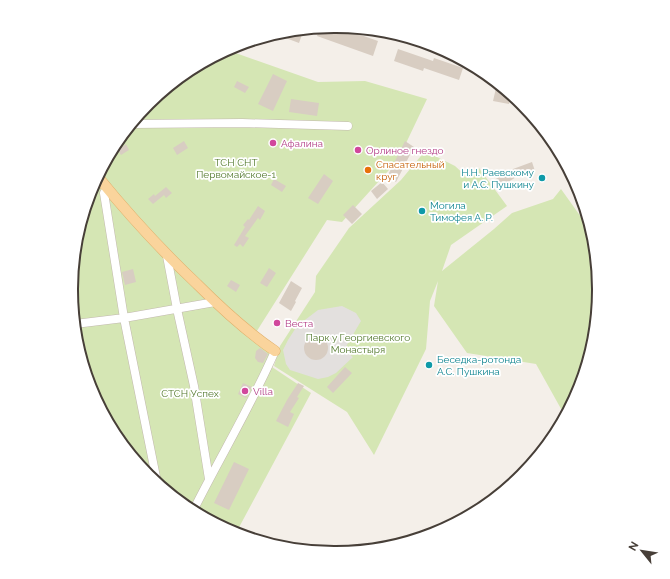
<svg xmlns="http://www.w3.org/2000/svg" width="670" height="579" viewBox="0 0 670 579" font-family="Raleway,sans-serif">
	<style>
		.green { fill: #d5e6b4 }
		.parking { fill: #e3e0de }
		.building { fill: #d8cdc2 }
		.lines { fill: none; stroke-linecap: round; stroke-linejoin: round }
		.minor-casing { stroke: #c2b9af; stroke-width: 9 }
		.major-casing { stroke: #e0af6b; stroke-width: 11 }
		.minor { stroke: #fff; stroke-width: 8 }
		.major { stroke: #fad49c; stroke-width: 10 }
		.hotel-dot { fill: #d1479c; stroke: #fff; stroke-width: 1.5 }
		.food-dot { fill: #e8710a; stroke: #fff; stroke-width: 1.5 }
		.culture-dot { fill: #0f9aa8; stroke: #fff; stroke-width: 1.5 }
		.labels { text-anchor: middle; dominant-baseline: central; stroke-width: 3.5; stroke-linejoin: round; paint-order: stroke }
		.hotel-label { font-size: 10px; fill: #b23c85; stroke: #fff; text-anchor: start }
		.park-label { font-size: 10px; fill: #52782c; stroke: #fff }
		.food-label { font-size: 10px; fill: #c56008; stroke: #fff; text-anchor: start }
		.culture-label { font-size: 10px; fill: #0d838f; stroke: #fff; text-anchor: start }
		.rim { fill: none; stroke: #473f38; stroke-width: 2 }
	</style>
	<rect width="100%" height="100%" fill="#f4efe9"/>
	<!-- green -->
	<path class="green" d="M 227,50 L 318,82 L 365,81 L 427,99 L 398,160 L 342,222 L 327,220 L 255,334 L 215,300 L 99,174 L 116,143 L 149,103 L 189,70 Z
		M 425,151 L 455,166 L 468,178 L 479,168 L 507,206 L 451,245 L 442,271 L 494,229 L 512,213 L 553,199 L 561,189 L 586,224 L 588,222 L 593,238 L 598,290 L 593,341 L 578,391 L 565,416 L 536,364 L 467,353 L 434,306 L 438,281 L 430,301 L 426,349 L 374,455 L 347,412 L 274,366 L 280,346 L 315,292 L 316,276 L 349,228 L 401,180 Z
		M 99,175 L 159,244 L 273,351 L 272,367 L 311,393 L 236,533 L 188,508 L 149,476 L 116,436 L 91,390 L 77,341 L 72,289 L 77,238 L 92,188 Z"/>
	<!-- parking -->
	<path class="parking" d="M 342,306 L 356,313 L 361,321 L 344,350 L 353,357 L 336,373 L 328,377 L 318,379 L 290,370 L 286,364 L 283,350 L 288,340 L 297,326 L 318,310 Z"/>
	<!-- building -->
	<path class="building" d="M 335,26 L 378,41 L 373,56 L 317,36 L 320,28 Z
		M 304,29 L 299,43 L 275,34 L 284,31 Z
		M 398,49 L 433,61 L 434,58 L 463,68 L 459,80 L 424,68 L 423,71 L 394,61 Z
		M 273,74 L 287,81 L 273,111 L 258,104 Z
		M 237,81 L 249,87 L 245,93 L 234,87 Z
		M 496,88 L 506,90 L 511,94 L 509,104 L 493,101 Z
		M 291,99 L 319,103 L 317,116 L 289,112 Z
		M 184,141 L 188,148 L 177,155 L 173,148 Z
		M 405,141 L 414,147 L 396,182 L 387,177 Z
		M 126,144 L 129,150 L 121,155 L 118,150 Z
		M 532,162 L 535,171 L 518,176 L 498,188 L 494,180 L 513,169 Z
		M 324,174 L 333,181 L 318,204 L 308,198 Z
		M 274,179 L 286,186 L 282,192 L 271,185 Z
		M 382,182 L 388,189 L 377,199 L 371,191 Z
		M 166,187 L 172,193 L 166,198 L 164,195 L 153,204 L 148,199 L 154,194 L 155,196 Z
		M 353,205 L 362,214 L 352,224 L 343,215 Z
		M 258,206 L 265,211 L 260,220 L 258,218 L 245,236 L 249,238 L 243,247 L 240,244 L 237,247 L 234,245 L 245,227 L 243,225 L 248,219 L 249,220 Z
		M 269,268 L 276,273 L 267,287 L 260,283 Z
		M 133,269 L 136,282 L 125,285 L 122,272 Z
		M 231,280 L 240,285 L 236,292 L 227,286 Z
		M 291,281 L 302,288 L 295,301 L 296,302 L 291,311 L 279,303 Z
		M304 348a12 12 0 1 1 24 0a12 12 0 1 1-24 0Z
		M 260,348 L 268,354 L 263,363 L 258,362 L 255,358 L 256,351 Z
		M 345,367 L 352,373 L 333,393 L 327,387 Z
		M 243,383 L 252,387 L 246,398 L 238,394 Z
		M 298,383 L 304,386 L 297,397 L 299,398 L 290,412 L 294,414 L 288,427 L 276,421 L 287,400 Z
		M 234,462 L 249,469 L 229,510 L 214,503 Z"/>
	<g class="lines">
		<!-- minor casing -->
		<g class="minor-casing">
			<path id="minor" d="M 132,124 L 242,123 L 348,126
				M 107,188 L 104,193 L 124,318 L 157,482
				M 167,256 L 177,309 L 194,386 L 209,479
				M 75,324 L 124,318 L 215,302
				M 193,511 C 220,457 251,406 275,351"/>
		</g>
		<!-- major casing -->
		<g class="major-casing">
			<path id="major" d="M 98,177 C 129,215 161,250 197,284 C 221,308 247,332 275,351"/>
		</g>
		<!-- minor -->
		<use href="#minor" class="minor"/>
		<!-- major -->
		<use href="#major" class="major"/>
	</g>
	<!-- markers -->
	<g class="hotel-dot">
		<circle cx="273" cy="143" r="4"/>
		<circle cx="358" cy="150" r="4"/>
		<circle cx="277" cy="323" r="4"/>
		<circle cx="245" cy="391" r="4"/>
	</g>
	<circle class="food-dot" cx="368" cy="170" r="4"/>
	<g class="culture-dot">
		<circle cx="542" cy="178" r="4"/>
		<circle cx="422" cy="211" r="4"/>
		<circle cx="429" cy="365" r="4"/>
	</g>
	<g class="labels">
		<!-- hotel labels -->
		<g class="hotel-label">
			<text x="281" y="143">Афалина</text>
			<text x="366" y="150">Орлиное гнездо</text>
			<text x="285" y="323">Веста</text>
			<text x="253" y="391">Villa</text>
		</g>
		<!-- park labels -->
		<g class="park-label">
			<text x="236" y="162">ТСН СНТ<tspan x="236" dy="12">Первомайское-1</tspan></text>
			<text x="358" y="337">Парк у Георгиевского<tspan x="358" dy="12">Монастыря</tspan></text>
			<text x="190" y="393">СТСН Успех</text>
		</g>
		<!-- food labels -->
		<g class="food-label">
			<text x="376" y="164">Спасательный<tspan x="376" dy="12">круг</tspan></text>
		</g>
		<!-- culture labels -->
		<g class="culture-label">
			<text x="534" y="172" text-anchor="end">Н.Н. Раевскому<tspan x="534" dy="12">и А.С. Пушкину</tspan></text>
			<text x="430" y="205">Могила<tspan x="430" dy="12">Тимофея А. Р.</tspan></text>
			<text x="437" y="359">Беседка-ротонда<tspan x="437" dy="12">А.С. Пушкина</tspan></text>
		</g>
	</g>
	<!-- crop -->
	<path d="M0 0H670V579H0ZM334 33H336A256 256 0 0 1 592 289V290A256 256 0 0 1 336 546H334A256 256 0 0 1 78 290V289A256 256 0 0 1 334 33Z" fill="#fff" fill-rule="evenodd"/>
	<path class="rim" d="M334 33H336A256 256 0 0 1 592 289V290A256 256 0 0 1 336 546H334A256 256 0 0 1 78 290V289A256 256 0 0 1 334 33Z"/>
	<!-- north arrow -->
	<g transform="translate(642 551) rotate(300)" stroke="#ffffff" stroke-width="3" paint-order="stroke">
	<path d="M0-3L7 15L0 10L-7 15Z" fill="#473f38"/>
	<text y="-6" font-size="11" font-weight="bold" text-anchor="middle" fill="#473f38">N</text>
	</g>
</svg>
